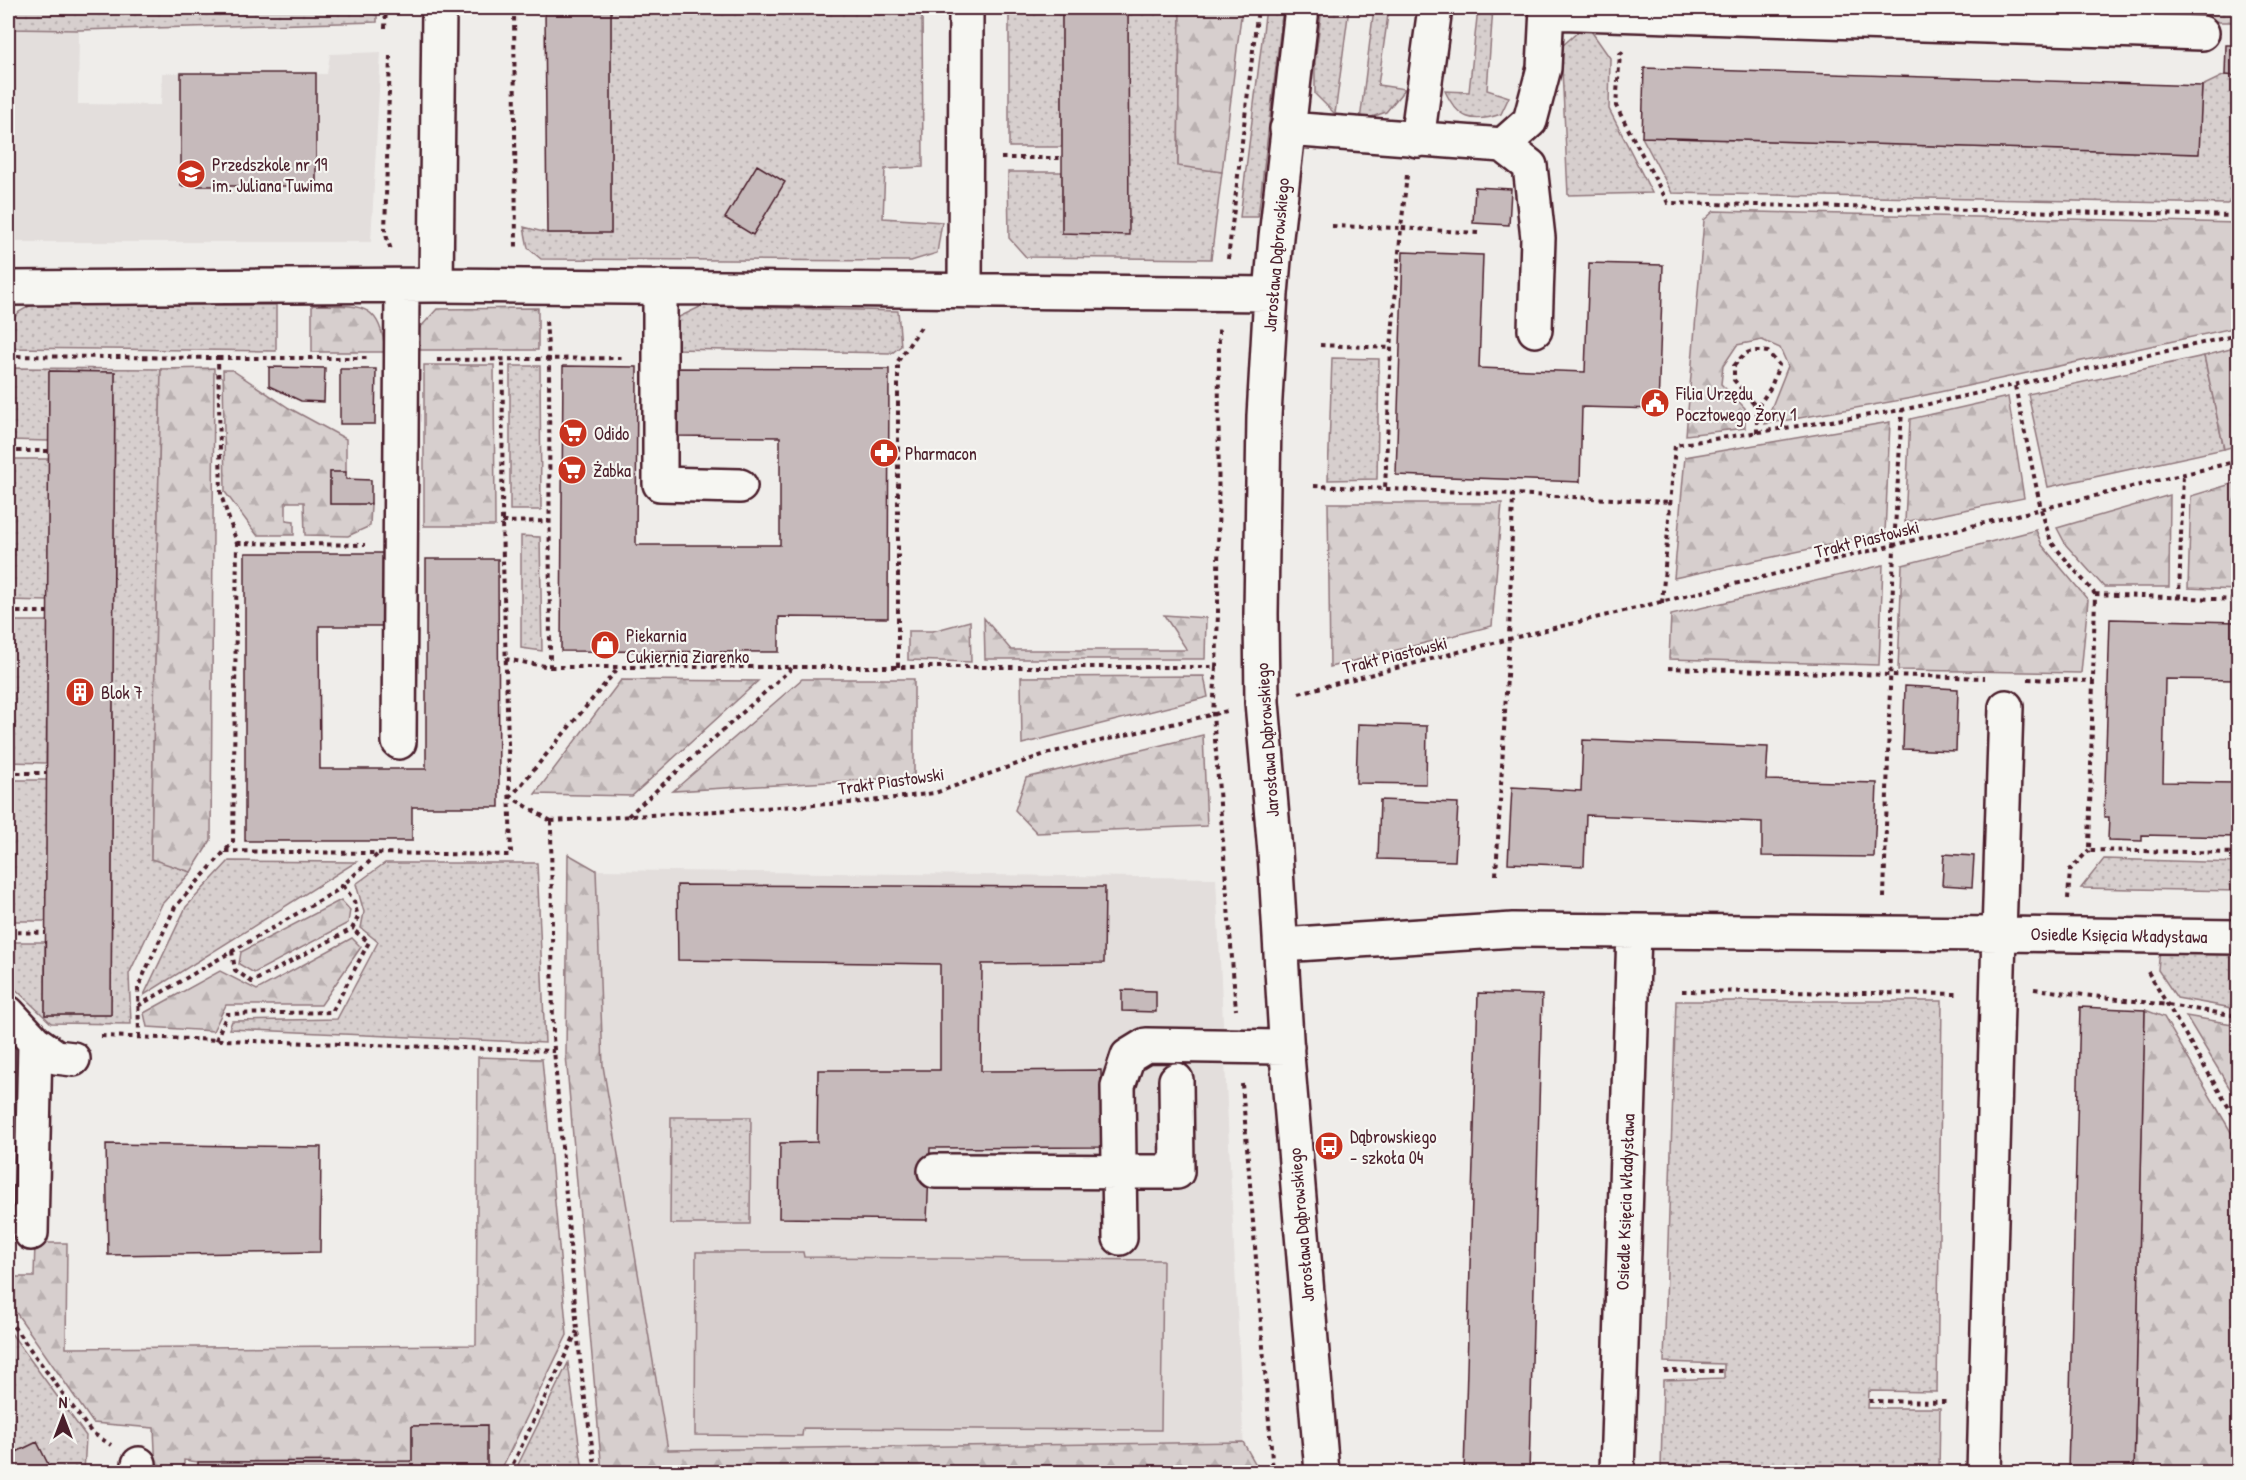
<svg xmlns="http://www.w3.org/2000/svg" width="2246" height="1480" viewBox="0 0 2246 1480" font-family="'Patrick Hand',sans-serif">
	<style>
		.built { fill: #e3dedc }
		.grass { fill: url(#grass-dots); stroke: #90777c; stroke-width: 1.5 }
		.forest { fill: url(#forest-firs); stroke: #90777c; stroke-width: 1.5 }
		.garden { fill: #d7cfce; stroke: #90777c; stroke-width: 1.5 }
		.building { fill: #c6babb; stroke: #4a1f2b; stroke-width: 1.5 }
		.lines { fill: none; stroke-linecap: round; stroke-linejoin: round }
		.minor-casing { stroke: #4a1f2b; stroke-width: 38 }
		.path { stroke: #4a1f2b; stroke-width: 4; stroke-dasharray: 4.5 4.5; stroke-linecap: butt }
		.minor { stroke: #f6f6f2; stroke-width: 33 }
		.labels { text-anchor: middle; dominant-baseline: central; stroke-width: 4.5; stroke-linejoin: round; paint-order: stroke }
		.poi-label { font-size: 18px; fill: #4a1f2b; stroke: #f6f6f2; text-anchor: start }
		.street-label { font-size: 18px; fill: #4a1f2b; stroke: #f6f6f2 }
	</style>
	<defs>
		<pattern id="grass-dots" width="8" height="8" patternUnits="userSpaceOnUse" patternTransform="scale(1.5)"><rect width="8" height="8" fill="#d7cfce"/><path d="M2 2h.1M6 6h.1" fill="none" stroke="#bab1b1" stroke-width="1.8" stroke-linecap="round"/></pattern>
		<pattern id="forest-firs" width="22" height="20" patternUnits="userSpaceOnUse" patternTransform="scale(1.5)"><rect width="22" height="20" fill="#d7cfce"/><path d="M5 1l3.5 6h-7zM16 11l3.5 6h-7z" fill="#bab1b1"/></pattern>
	</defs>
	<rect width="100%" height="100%" fill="#efedea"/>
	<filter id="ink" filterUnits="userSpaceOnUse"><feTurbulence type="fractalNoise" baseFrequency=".0167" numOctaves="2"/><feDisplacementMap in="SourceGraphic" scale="12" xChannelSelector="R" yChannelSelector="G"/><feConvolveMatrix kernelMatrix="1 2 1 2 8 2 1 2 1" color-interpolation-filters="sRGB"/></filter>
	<g filter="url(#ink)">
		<!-- built -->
		<path class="built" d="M 8,29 L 79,30 L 78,104 L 161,105 L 162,73 L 327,74 L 330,54 L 381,52 L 371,242 L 8,242 Z
			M 596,870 L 1216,878 L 1245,1472 L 672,1472 L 603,1066 Z"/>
		<!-- grass -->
		<path class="grass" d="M 8,8 L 377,8 L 377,22 L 79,30 L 8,29 Z
			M 611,8 L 922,8 L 923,167 L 885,169 L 883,218 L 942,222 L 937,253 L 911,261 L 541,259 L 528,248 L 524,227 L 547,233 L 611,232 Z
			M 1128,8 L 1180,8 L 1178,165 L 1222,172 L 1211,259 L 1026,257 L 1009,238 L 1008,172 L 1062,172 L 1062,233 L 1128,234 Z
			M 1266,8 L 1283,8 L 1258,217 L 1240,217 Z
			M 1322,8 L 1349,8 L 1335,114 L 1315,94 L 1315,61 Z
			M 1374,8 L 1389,8 L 1378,85 L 1405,89 L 1386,112 L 1360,121 Z
			M 1478,8 L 1493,8 L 1487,90 L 1509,97 L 1501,114 C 1472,124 1458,119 1445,91 L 1469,92 Z
			M 2205,8 L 2238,8 L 2238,22 L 2204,22 Z
			M 1009,9 L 1062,9 L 1062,147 L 1009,147 Z
			M 1589,28 L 1610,58 L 1609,109 L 1652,193 L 1568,195 L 1561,47 L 1579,31 Z
			M 2225,75 L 2238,75 L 2238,198 L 2227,204 L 1672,193 L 1642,137 L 2198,154 L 2202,86 Z
			M 33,304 L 276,305 L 276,351 L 8,348 L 8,325 L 19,312 Z
			M 702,306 L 898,311 L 901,346 L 892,353 L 672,349 L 679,317 Z
			M 2204,356 L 2224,449 L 2048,487 L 2028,394 Z
			M 1332,358 L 1379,359 L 1377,479 L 1328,480 Z
			M 510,366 L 540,366 L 541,510 L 510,510 Z
			M 8,368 L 161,369 L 151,858 L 191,872 L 162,904 L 129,974 L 131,1024 L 51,1023 L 8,982 L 8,942 L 45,942 L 45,1015 L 111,1015 L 115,372 L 49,371 L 49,441 L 8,440 Z
			M 8,459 L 49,459 L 48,601 L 8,600 Z
			M 521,536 L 540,537 L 542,651 L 521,648 Z
			M 8,621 L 48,621 L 46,763 L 8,762 Z
			M 8,780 L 47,780 L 46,921 L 8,921 Z
			M 2104,859 L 2238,863 L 2238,891 L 2081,888 Z
			M 229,861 L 356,862 L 144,995 L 186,907 Z
			M 385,863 L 537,863 L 545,1043 L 229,1029 L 232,1021 L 337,1019 L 378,942 L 361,928 L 364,912 L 356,884 Z
			M 2160,949 L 2238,949 L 2238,1009 L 2177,998 L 2158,970 Z
			M 1676,1001 L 1942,1001 L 1937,1392 L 1869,1391 L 1868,1408 L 1940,1408 L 1939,1472 L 1661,1472 L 1663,1380 L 1724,1378 L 1724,1364 L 1664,1362 Z
			M 671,1117 L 751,1117 L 750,1224 L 670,1224 Z
			M 8,1329 L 86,1436 L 84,1472 L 52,1472 L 37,1442 L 8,1456 Z
			M 568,1363 L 583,1472 L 515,1472 L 515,1471 Z"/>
		<!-- forest -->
		<path class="forest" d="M 1180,8 L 1242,8 L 1222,172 L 1178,166 Z
			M 1714,211 L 2238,223 L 2238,327 L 1912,398 L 1765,424 L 1788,366 L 1780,348 L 1762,340 L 1737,345 L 1723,366 L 1721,384 L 1745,408 L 1745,428 L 1686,435 L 1704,220 Z
			M 312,305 C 356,306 381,299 385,352 L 312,352 Z
			M 538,308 L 538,350 L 418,350 L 418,330 L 437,309 Z
			M 2238,347 L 2238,445 L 2224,449 L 2204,356 Z
			M 424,365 L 494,365 L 495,526 L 424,526 Z
			M 214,368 L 211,840 L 191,872 L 151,859 L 161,369 Z
			M 223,370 L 232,370 L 289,408 L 346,439 L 346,472 L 330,472 L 330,504 L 371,504 L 370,526 L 348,536 L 305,535 L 304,502 L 286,502 L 286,520 L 294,521 L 294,535 L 257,535 L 225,492 Z
			M 2008,397 L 2024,498 L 1905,522 L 1910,419 Z
			M 1890,422 L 1885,533 L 1674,578 L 1685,457 Z
			M 2238,482 L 2238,590 L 2188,588 L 2191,496 Z
			M 2170,495 L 2169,587 L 2104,587 L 2066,545 L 2057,528 Z
			M 1328,503 L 1502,503 L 1492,626 L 1330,667 Z
			M 2036,530 L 2042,545 L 2088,600 L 2081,673 L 1898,670 L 1902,565 Z
			M 1883,565 L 1879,665 L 1669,659 L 1671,615 Z
			M 1164,615 L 1206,618 L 1205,659 L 985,659 L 984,618 L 1011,650 L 1187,650 Z
			M 970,621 L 971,662 L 908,660 L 908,631 L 933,631 Z
			M 1204,676 L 1208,697 L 1022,744 L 1021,677 Z
			M 802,679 L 914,679 L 914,777 L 673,791 Z
			M 621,680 L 758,681 L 632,796 L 535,794 Z
			M 1203,735 L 1207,826 L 1037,833 L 1015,810 L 1026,778 Z
			M 568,854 L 596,870 L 603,1066 L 668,1450 L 1243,1442 L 1260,1472 L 602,1472 L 566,1055 Z
			M 341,900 L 350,910 L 348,923 L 254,973 L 239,964 L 241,952 Z
			M 352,938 L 361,947 L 321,1005 L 226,1005 L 213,1031 L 147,1027 L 144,1013 L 220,971 L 257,990 Z
			M 2145,1010 L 2164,1017 L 2238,1144 L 2238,1472 L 2134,1472 Z
			M 2186,1016 L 2238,1025 L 2238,1102 Z
			M 478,1057 L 542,1059 L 567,1335 L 500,1472 L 487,1472 L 486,1425 L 412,1426 L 412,1461 L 198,1462 L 184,1460 L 184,1472 L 156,1472 L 154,1428 L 93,1423 L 8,1301 L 8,1277 L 34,1277 L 35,1243 L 67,1243 L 66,1348 L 476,1345 Z"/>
		<!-- garden -->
		<path class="garden" d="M 696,1252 L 803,1252 L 804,1257 L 1163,1260 L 1161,1430 L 803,1428 L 802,1436 L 695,1435 Z"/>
		<!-- building -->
		<path class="building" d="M 545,8 L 611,8 L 611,233 L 547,233 Z
			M 1062,8 L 1128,8 L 1129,235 L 1062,233 Z
			M 2226,45 L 2238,45 L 2238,76 L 2225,75 Z
			M 1644,68 L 2202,86 L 2199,154 L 1642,137 Z
			M 181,73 L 316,73 L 316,186 L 181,186 Z
			M 757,165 L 785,182 L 753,235 L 725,218 Z
			M 1475,187 L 1511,189 L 1509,225 L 1473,223 Z
			M 1403,252 L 1483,255 L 1479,368 L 1585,372 L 1589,263 L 1663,265 L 1658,409 L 1582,407 L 1580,482 L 1396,475 Z
			M 563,366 L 637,367 L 636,545 L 780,545 L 780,437 L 674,436 L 674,368 L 889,369 L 888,618 L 779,617 L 779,652 L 561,651 Z
			M 269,367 L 325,368 L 324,402 L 301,401 L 269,386 Z
			M 340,369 L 376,369 L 375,424 L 340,424 Z
			M 49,371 L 115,372 L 111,1015 L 45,1015 Z
			M 330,472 L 346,472 L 346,479 L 371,480 L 371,504 L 330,504 Z
			M 245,553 L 389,553 L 390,626 L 319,626 L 320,769 L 426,769 L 426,559 L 498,559 L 499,807 L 412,807 L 412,841 L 245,841 Z
			M 2110,619 L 2238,622 L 2238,680 L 2165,679 L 2163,782 L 2238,783 L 2238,837 L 2142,835 L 2142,841 L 2108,840 L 2109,817 L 2104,817 Z
			M 1905,686 L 1958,689 L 1956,751 L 1903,749 Z
			M 1358,724 L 1427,726 L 1426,784 L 1356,783 Z
			M 1583,740 L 1768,747 L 1766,780 L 1877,783 L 1874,857 L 1762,856 L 1762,822 L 1586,815 L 1584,866 L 1508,863 L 1512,787 L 1581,791 Z
			M 1380,800 L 1458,803 L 1455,861 L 1378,859 Z
			M 1944,854 L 1974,856 L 1972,887 L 1942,885 Z
			M 677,885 L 1105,887 L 1104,963 L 982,964 L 981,1071 L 1101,1070 L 1102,1147 L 930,1148 L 927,1220 L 779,1218 L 780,1143 L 817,1142 L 818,1070 L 940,1070 L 940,964 L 678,960 Z
			M 1122,990 L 1156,991 L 1156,1012 L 1122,1011 Z
			M 1478,993 L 1542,995 L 1529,1472 L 1464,1472 Z
			M 2080,1007 L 2145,1010 L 2134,1472 L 2068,1472 Z
			M 106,1144 L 321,1147 L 320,1252 L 108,1255 Z
			M 487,1425 L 487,1472 L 198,1472 L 198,1462 L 412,1461 L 412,1426 Z
			M 37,1442 L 52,1472 L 8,1472 L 8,1456 Z"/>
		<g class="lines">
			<!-- minor casing -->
			<g class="minor-casing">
				<path id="minor" d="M 1302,8 L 1276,237 L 1271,294 L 1264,416 L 1261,614 L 1262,702 L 1275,852 L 1287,1055 L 1322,1472
					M 1547,12 L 2202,33
					M 1287,129 L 1503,145 L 1530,121 L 1544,68 L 1547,8
					M 1417,140 L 1435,8
					M 1503,145 L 1530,166 L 1538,238 L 1535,330
					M 436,285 L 439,8
					M 660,287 L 660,484 L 740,486
					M 8,288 L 436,285 L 1271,294
					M 965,290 L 966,8
					M 2006,707 L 1999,934 L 2238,937
					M 399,742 L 402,286
					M 1281,945 L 1513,930 L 1999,934 L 1984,1472
					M 8,1013 L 35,1042 L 56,1057 L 73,1059
					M 935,1171 L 1177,1172 L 1176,1080
					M 31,1233 L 35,1042
					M 1120,1238 L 1118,1086 L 1128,1056 L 1146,1045 L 1287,1047
					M 139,1464 L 139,1472
					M 1617,1472 L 1634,932"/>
			</g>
			<!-- path -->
			<path class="path" d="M 514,8 L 516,251
				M 385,28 L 386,8
				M 1623,52 L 1620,54 L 1616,106 L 1668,203 L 2238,216
				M 390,56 L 385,232 L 391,250
				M 1001,158 L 1062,158
				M 1407,175 L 1401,228 L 1478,233
				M 1332,226 L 1401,228 L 1391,348 L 1385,489
				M 1228,259 L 1258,8
				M 1320,345 L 1391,348
				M 8,356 L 218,358 L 221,495 L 237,543 L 233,842 L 175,907 L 138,987 L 139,1037
				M 218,358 L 367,358
				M 437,360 L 624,358
				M 2015,386 L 2041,509 L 2051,542 L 2095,594 L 2089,850 L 2238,853
				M 1757,433 L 1757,408 L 1771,387 L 1779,365 L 1768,352 C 1749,349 1745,352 1734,366 L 1734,380 L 1757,408
				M 8,451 L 49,451
				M 1314,486 L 1513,494
				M 502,522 L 549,521
				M 237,543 L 365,545
				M 2095,594 L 2238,600
				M 2179,598 L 2183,474
				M 1662,603 L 1675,445 L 1902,410 L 2238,335
				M 8,612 L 48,612
				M 505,659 L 550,667 L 549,359 L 546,321
				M 550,667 L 1216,667 L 1213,714 L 1236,1010
				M 898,667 L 898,361 L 921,327
				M 1216,667 L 1218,614 L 1219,329
				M 1668,668 L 1985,678
				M 2028,679 L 2093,681
				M 1299,693 L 1509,639 L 2238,461
				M 8,773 L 47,773
				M 628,816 L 793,667
				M 551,821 L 863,802 L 935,793 L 1045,754 L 1227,711
				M 551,821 L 553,1037 L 577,1330 L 583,1386 L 596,1472
				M 551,821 L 511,797 L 619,667
				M 225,851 L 511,855 L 502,522 L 503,359
				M 1496,875 L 1509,639 L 1513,494 L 1670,502
				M 1884,898 L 1894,546 L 1902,410
				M 2068,899 L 2070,870 L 2089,850
				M 8,932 L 46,933
				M 232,951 L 235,970 L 252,982 L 352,929 L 358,917 L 354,901 L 343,885
				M 2148,972 L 2238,1123
				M 2034,989 L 2168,1005 L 2238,1016
				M 1682,991 L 1961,994
				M 138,1006 L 336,891 L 378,854
				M 101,1036 L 554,1051
				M 216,1040 L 227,1014 L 332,1012 L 369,942 L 352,929
				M 1242,1084 L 1273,1472
				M 8,1319 L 91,1432 L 111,1445
				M 1664,1371 L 1724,1371
				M 1869,1401 L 1949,1402
				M 509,1472 L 577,1331"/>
			<!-- minor -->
			<use href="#minor" class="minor"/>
		</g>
	</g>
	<!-- icons -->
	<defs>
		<g id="school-disc" transform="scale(1.5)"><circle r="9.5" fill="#c8321e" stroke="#f6f6f2"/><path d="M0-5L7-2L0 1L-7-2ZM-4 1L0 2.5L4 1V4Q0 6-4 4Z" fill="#fff"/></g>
		<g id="civic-disc" transform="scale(1.5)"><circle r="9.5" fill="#c8321e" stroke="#f6f6f2"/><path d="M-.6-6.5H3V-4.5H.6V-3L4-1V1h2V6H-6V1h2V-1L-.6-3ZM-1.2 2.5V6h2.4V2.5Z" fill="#fff"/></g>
		<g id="supermarket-disc" transform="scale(1.5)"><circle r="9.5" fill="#c8321e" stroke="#f6f6f2"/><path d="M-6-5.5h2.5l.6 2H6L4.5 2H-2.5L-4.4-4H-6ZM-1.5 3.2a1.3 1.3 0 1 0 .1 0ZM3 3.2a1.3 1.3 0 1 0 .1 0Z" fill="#fff"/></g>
		<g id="pharmacy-disc" transform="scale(1.5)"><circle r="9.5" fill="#c8321e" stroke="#f6f6f2"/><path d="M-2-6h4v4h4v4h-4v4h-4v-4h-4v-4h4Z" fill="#fff"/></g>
		<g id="shop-disc" transform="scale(1.5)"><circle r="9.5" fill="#c8321e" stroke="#f6f6f2"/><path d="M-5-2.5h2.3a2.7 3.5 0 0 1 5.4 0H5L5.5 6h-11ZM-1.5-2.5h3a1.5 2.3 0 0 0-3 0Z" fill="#fff"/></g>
		<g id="building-disc" transform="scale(1.5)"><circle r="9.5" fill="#c8321e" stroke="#f6f6f2"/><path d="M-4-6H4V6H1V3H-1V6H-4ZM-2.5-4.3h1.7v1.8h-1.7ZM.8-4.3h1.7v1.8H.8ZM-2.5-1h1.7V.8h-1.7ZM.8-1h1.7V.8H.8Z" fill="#fff"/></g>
		<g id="bus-disc" transform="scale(1.5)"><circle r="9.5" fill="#c8321e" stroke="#f6f6f2"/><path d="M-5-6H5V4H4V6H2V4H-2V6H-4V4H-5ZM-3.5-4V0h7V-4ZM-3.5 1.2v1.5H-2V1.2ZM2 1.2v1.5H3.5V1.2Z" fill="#fff"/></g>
	</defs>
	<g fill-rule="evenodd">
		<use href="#school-disc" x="191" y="174"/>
		<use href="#civic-disc" x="1655" y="403"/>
		<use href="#supermarket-disc" x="573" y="433"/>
		<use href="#pharmacy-disc" x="884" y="453"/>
		<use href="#supermarket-disc" x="572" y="470"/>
		<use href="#shop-disc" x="605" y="645"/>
		<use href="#building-disc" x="80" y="692"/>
		<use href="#bus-disc" x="1329" y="1146"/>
	</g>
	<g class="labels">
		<!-- poi labels -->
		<g class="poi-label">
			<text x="212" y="164">Przedszkole nr 19<tspan x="212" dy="21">im. Juliana Tuwima</tspan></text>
			<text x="1676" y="393">Filia Urzędu<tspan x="1676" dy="21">Pocztowego Żory 1</tspan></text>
			<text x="594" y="433">Odido</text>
			<text x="905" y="453">Pharmacon</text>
			<text x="593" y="470">Żabka</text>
			<text x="626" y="635">Piekarnia<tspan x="626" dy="21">Cukiernia Ziarenko</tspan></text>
			<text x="101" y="692">Blok 7</text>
			<text x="1350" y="1136">Dąbrowskiego<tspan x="1350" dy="21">- szkoła 04</tspan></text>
		</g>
		<!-- street labels -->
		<g class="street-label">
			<text transform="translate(1276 255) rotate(-85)">Jarosława Dąbrowskiego</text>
			<text transform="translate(1867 539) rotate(-14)">Trakt Piastowski</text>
			<text transform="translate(1395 655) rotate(-14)">Trakt Piastowski</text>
			<text transform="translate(1267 740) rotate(-94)">Jarosława Dąbrowskiego</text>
			<text transform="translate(891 781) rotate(-8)">Trakt Piastowski</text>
			<text transform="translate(2119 935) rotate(1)">Osiedle Księcia Władysława</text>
			<text transform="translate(1625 1202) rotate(-88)">Osiedle Księcia Władysława</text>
			<text transform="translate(1301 1225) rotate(-95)">Jarosława Dąbrowskiego</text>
		</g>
	</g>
	<!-- margin -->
	<rect width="2246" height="1480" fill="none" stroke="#f6f6f2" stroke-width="30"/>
	<rect x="15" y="15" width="2216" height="1450" fill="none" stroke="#4a1f2b" stroke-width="2" filter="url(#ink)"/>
	<!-- north arrow -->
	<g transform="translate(63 1417)" stroke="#f6f6f2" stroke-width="4.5" paint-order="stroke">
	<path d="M0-4.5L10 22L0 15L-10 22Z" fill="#4a1f2b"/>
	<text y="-9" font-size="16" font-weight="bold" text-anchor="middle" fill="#4a1f2b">N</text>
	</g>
</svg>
